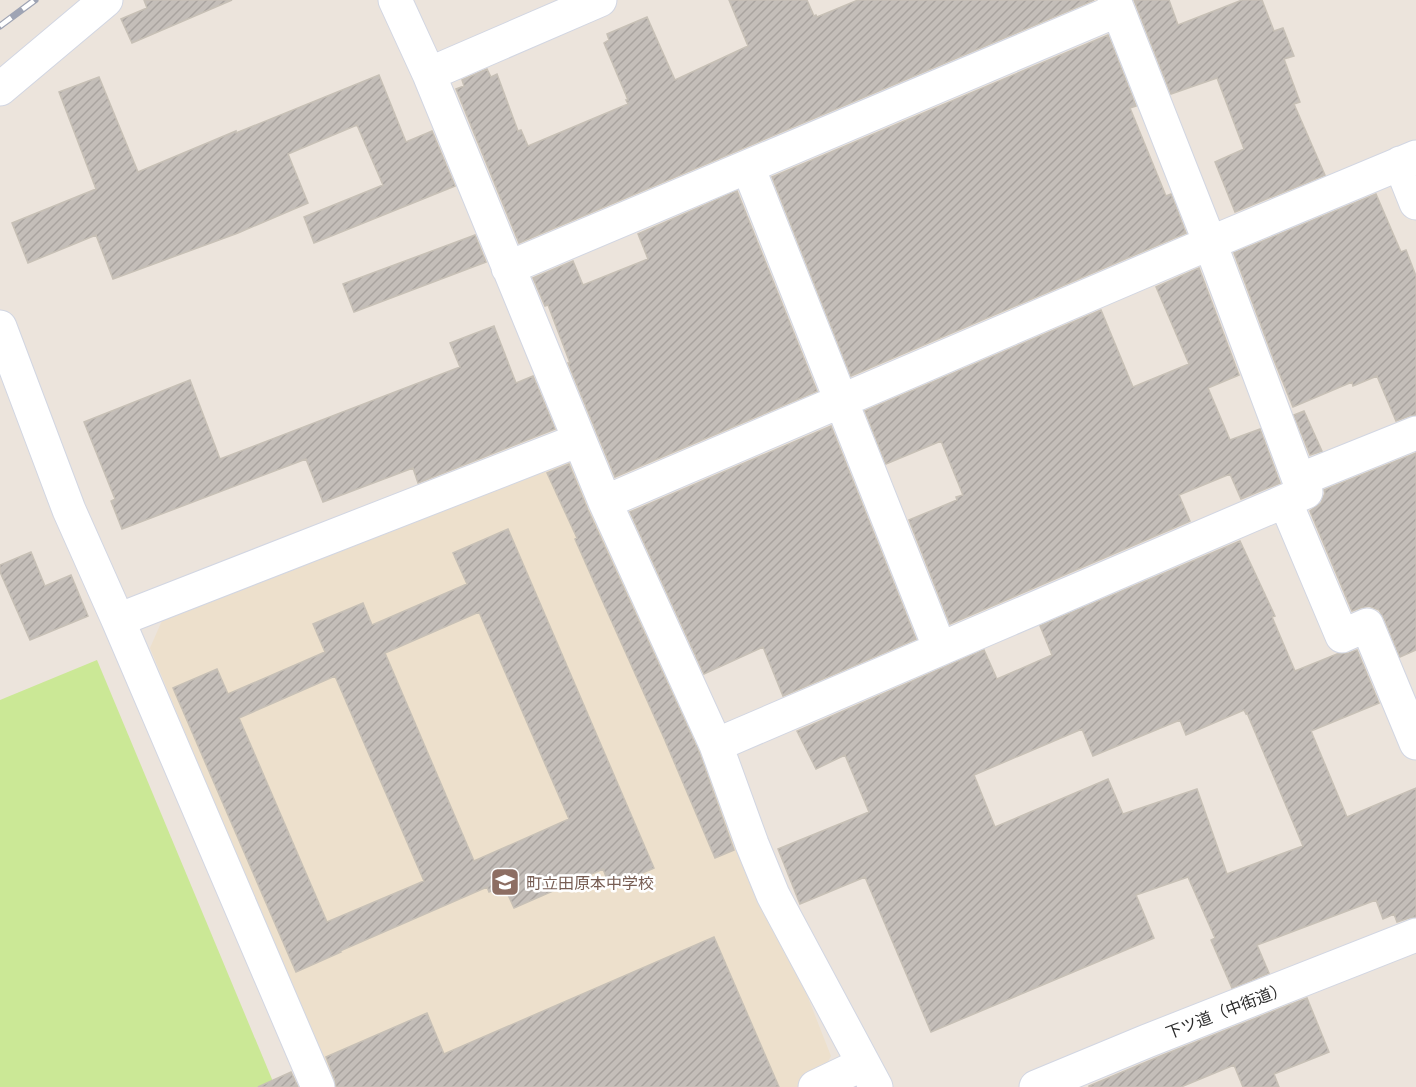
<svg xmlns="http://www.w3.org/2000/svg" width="1416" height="1087" viewBox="0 0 1416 1087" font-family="Commissioner,'Noto Sans JP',sans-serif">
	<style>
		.education { fill: #ede0cc }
		.pitch { fill: #cbe896 }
		.building { fill: url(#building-hatch); stroke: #c7c0b6; stroke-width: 1.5; fill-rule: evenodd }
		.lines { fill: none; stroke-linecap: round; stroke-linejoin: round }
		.minor-casing { stroke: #d2d6e2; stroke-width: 35 }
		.minor { stroke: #fff; stroke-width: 33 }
		.rail-casing { stroke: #9fa4b4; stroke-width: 7 }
		.rail { stroke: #fff; stroke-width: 4.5; stroke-dasharray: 14; stroke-linecap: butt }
		.labels { text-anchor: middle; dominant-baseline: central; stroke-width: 5; stroke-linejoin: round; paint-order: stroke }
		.education-label { font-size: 16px; fill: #785e54; stroke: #fff; text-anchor: start }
		.street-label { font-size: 16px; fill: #2a2a2a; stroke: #fff }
	</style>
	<defs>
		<pattern id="building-hatch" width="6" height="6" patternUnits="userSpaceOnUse" patternTransform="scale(1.5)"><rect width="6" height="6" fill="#c4beb9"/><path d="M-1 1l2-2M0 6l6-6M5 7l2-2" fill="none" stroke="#a9a39f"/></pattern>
	</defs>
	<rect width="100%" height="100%" fill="#ece4dc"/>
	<!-- education -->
	<path class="education" d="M 573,458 L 704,733 L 831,1056 L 820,1077 L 797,1087 L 330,1087 L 309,1031 L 150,648 L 164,616 Z"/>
	<!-- pitch -->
	<path class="pitch" d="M 97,660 L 274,1084 L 267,1087 L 0,1087 L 0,700 Z"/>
	<!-- building -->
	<path class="building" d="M 144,0 L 232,0 L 132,43 L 121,19 L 147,8 Z
		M 729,0 L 807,0 L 814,16 L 816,15 L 817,17 L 858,0 L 1094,0 L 519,243 L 456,89 L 464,86 L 462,80 L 487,69 L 491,77 L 497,74 L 518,131 L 521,130 L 528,146 L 628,104 L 626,100 L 628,100 L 604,43 L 609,40 L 607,34 L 647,17 L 675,80 L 748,46 Z
		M 1134,0 L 1169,0 L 1178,25 L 1242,0 L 1262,0 L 1274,31 L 1283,28 L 1294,56 L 1284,59 L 1300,102 L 1294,104 L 1325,175 L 1235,212 L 1215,162 L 1244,149 L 1217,78 L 1171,94 Z
		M 1108,35 L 1136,106 L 1130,108 L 1166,196 L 1171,194 L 1186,233 L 851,376 L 772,177 Z
		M 379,75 L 406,142 L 432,131 L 455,186 L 314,243 L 304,217 L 383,185 L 357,125 L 288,154 L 308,203 L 238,233 L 113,279 L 96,235 L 28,263 L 12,223 L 96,189 L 59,92 L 99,77 L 138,172 L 236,131 L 236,133 Z
		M 737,191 L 817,391 L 615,477 L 568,363 L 570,363 L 548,305 L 545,306 L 533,278 L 573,261 L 583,285 L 648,259 L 638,234 Z
		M 1376,194 L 1401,252 L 1406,250 L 1416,276 L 1416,415 L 1409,416 L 1396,421 L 1377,376 L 1353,386 L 1352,382 L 1293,407 L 1274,360 L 1234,253 Z
		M 475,235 L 486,262 L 354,312 L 343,284 Z
		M 1199,268 L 1239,375 L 1208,388 L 1230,440 L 1260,429 L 1280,483 L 1241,499 L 1230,474 L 1179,495 L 1190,521 L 950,624 L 909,520 L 957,500 L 956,497 L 963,495 L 941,441 L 886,464 L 865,411 L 1101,310 L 1133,387 L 1189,364 L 1156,287 Z
		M 494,326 L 516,383 L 533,376 L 555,429 L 418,483 L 413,468 L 323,502 L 306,459 L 122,529 L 111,501 L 115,499 L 84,422 L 190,380 L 220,459 L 460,367 L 450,343 Z
		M 1304,411 L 1322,451 L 1310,455 L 1294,415 Z
		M 831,426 L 916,639 L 783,696 L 763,647 L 704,674 L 630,512 Z
		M 1416,453 L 1416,650 L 1400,657 L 1384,618 L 1379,610 L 1369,606 L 1360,608 L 1352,611 L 1310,511 L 1321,503 L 1325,493 L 1324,490 Z
		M 569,464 L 588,510 L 699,752 L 734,850 L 715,858 L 664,738 L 598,591 L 575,539 L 577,538 L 547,473 Z
		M 508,529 L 654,868 L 610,887 L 603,869 L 514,908 L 504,886 L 489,892 L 487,887 L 340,951 L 341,952 L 296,972 L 173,688 L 217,669 L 228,694 L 325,652 L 313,624 L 363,603 L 372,625 L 467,584 L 453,553 ZM 479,612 L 569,819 L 474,861 L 385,653 ZM 335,676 L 424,881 L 327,922 L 239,718 Z
		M 1240,541 L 1275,616 L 1272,617 L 1295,671 L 1337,654 L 1349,653 L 1357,650 L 1379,703 L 1311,731 L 1347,817 L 1416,788 L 1416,917 L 1409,918 L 1397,922 L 1394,914 L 1383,919 L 1376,900 L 1257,945 L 1269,973 L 1232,988 L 1211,940 L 1215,938 L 1188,877 L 1136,895 L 1154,938 L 931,1032 L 865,877 L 800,904 L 778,849 L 869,812 L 845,755 L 816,769 L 797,731 L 984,650 L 997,679 L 1052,655 L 1040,626 ZM 1244,710 L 1246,714 L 1247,713 L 1303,846 L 1227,874 L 1197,789 L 1123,814 L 1108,779 L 995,827 L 974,775 L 1082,729 L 1093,756 L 1180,720 L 1186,735 Z
		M 31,552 L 45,586 L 71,575 L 88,616 L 30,640 L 0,572 L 0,565 Z
		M 714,937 L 779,1087 L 336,1087 L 335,1080 L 326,1057 L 427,1013 L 444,1054 Z
		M 1307,998 L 1329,1052 L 1274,1074 L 1279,1087 L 1243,1087 L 1234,1065 L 1181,1087 L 1089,1087 L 1089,1086 L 1163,1055 Z
		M 291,1072 L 298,1087 L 258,1087 Z"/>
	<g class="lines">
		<!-- minor casing -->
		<g class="minor-casing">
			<path id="minor" d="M 395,0 L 429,74 L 605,502 L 716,745 L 752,844 L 773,895 L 876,1087
				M 1114,0 L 1210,243 L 1299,480
				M 429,74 L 600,0
				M 0,89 L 106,0
				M 1400,163 L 1416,203
				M 748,167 L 940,649
				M 508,268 L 1118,10
				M 0,327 L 69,510 L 118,620 L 579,440
				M 1285,501 L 1342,636 L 1367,625 L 1416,743
				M 605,502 L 1210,243 L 1416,157
				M 118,620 L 318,1087
				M 716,745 L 1306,492 L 1299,480 L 1416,433
				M 815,1087 L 863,1064
				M 1036,1087 L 1147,1041 L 1416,935"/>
		</g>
		<!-- minor -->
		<use href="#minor" class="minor"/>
		<!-- rail casing -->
		<g class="rail-casing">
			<path id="rail" d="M 0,26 L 35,0"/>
		</g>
		<!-- rail -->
		<use href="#rail" class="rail"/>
	</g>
	<!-- icons -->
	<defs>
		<g id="school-square" transform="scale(1.5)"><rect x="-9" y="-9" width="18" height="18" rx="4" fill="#8d6e63" stroke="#fff"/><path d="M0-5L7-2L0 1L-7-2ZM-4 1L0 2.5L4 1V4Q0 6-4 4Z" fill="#fff"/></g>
	</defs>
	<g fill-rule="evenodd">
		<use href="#school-square" x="505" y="882"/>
	</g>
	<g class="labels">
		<!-- education labels -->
		<g class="education-label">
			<text x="526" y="882">町立田原本中学校</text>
		</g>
		<!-- street labels -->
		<g class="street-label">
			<text transform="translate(1226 1010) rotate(-21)">下ツ道（中街道）</text>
		</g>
	</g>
</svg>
